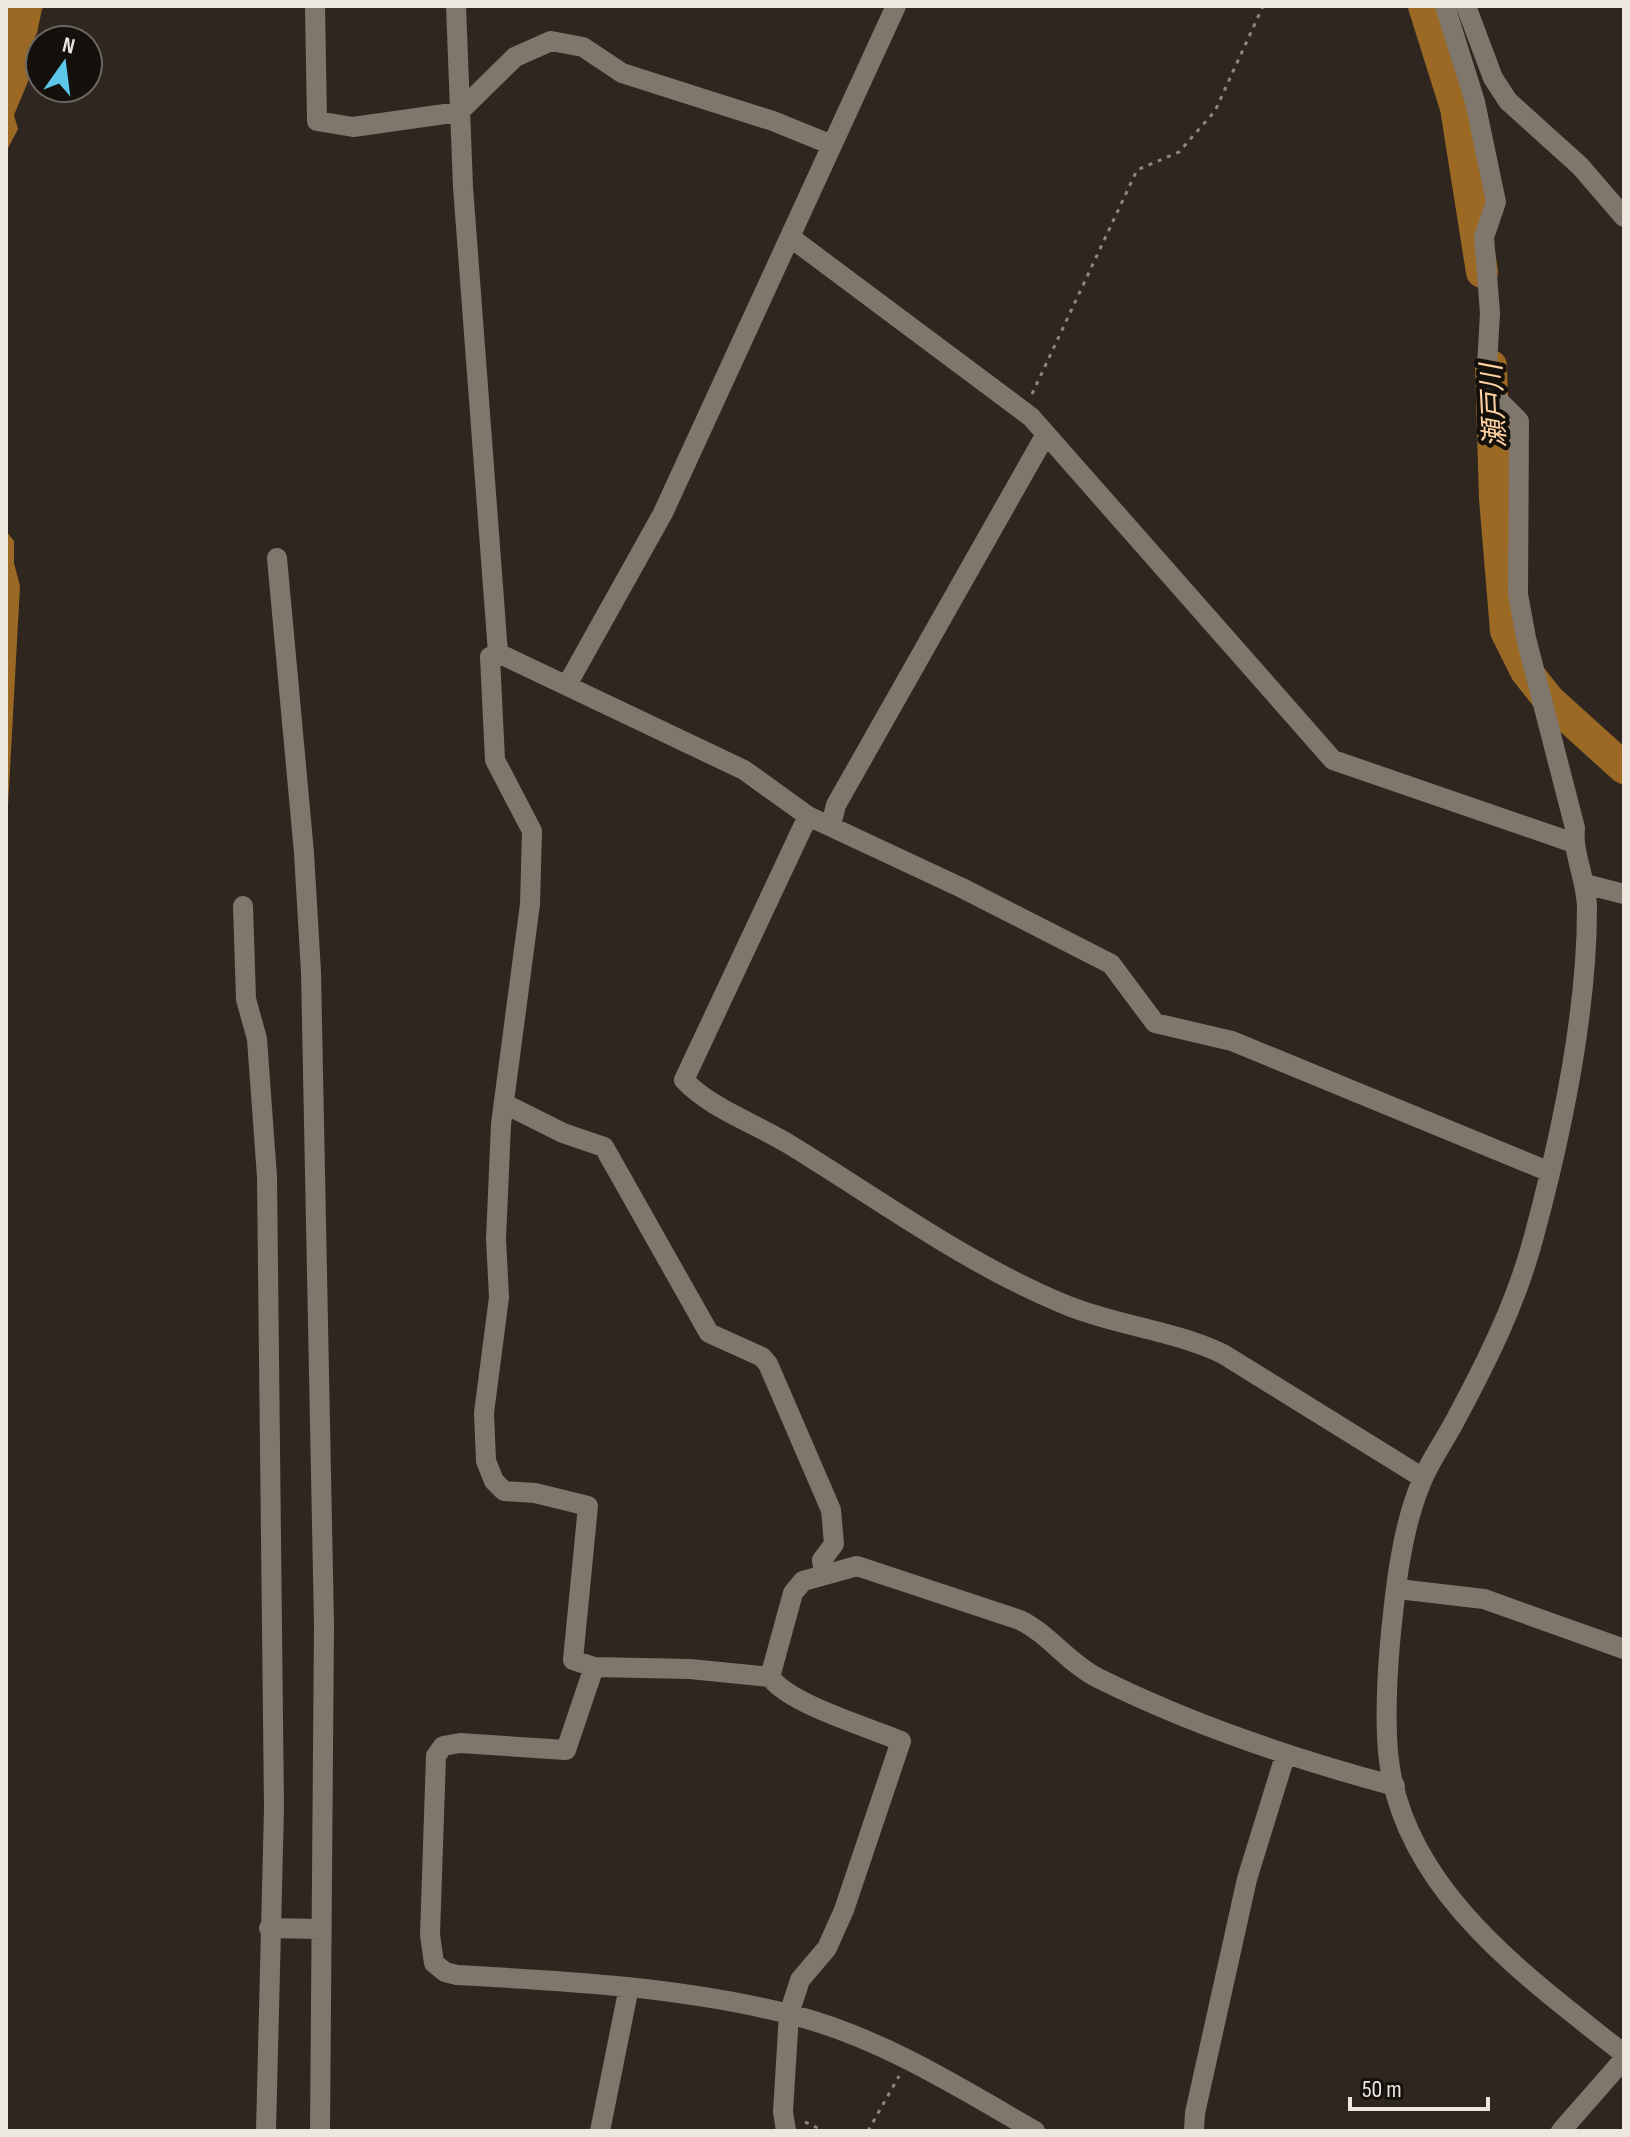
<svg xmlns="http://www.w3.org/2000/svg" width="1630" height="2137" viewBox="0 0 1630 2137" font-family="'Sofia Sans Condensed','Noto Sans JP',sans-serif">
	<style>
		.water { fill: #9b6924 }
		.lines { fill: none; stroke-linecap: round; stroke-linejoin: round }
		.river { stroke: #9b6924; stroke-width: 32 }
		.path { stroke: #8d8780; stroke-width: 3; stroke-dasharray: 4 6; stroke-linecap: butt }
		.minor { stroke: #7f766c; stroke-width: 20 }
		.labels { text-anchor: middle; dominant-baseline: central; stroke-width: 8; stroke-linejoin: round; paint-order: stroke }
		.water-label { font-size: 28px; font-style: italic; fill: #fdd2a0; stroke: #14110d }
	</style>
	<rect width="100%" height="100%" fill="#2f271f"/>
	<!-- water -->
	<path class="water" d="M 6,6 L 46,6 L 42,9 L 37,33 L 28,52 L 29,79 L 14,115 L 18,129 L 6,152 Z
		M 6,531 L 14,541 L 14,563 L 20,586 L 6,843 Z"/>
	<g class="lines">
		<!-- river -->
		<path class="river" d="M 1424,6 L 1456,108 L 1482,272
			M 1491,366 L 1495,498 L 1506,631 L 1526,671 L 1549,700 L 1624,768"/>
		<!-- path -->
		<path class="path" d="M 1032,394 L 1137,170 L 1179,152 L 1215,111 L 1263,6
			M 805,2122 L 824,2131
			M 868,2131 L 899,2076"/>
		<!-- minor -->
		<path class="minor" d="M 315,6 L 317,121 L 353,127 L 459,112 L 515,57 L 551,41 L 583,47 L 622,73 L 773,121 L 832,145
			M 456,6 L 463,187 L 498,653
			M 1445,6 L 1475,102 L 1496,202 L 1484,237 L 1490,313 L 1486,383 L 1489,391 L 1519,421 L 1518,594 L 1526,638 L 1575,828 C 1572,854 1587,880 1587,908 C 1587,1011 1561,1136 1534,1236 C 1517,1301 1488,1359 1457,1417 C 1446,1439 1430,1460 1421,1483 C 1401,1531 1395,1591 1390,1643 C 1387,1678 1385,1716 1388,1752 C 1400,1888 1526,1976 1624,2054
			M 1466,6 L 1493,78 L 1508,101 L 1580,166 L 1624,217
			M 790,237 L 1031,417 L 1333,760 L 1574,843
			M 277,558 L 304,853 L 311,972 L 324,1624 L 320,2131
			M 498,653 L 490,657 L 495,760 L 532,831 L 530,904 L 501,1124 L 496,1239 L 499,1297 L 484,1413 L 486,1461 L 494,1481 L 504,1491 L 535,1493 L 588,1506 L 573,1660 L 594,1667 L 690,1669 L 770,1677
			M 498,653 L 744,770 L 808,816 L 962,888 L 1111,964 L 1155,1023 L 1232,1041 L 1550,1172
			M 567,685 L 663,513 L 896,6
			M 808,816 L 684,1080 C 710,1108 754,1123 787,1143 C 879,1199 966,1264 1066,1305 C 1117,1326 1173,1330 1223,1354 L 1423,1478
			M 831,825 L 836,805 L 1046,434
			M 1585,884 L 1624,894
			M 243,906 L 246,999 L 257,1039 L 267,1177 L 274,1808 L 266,2131
			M 505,1104 L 563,1133 L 604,1147 L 709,1333 L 762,1357 L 768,1364 L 831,1510 L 834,1544 L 822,1560 L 824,1574
			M 1398,1589 L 1484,1599 L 1624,1649
			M 594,1667 L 566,1750 L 460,1743 L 443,1746 L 436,1756 L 430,1935 L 434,1963 L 445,1972 L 457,1975 C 568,1981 680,1987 789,2014 C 878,2036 957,2086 1035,2131
			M 269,1928 L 321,1929
			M 600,2131 L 629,1987
			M 786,2131 L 783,2112 L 789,2014 L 800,1980 L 827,1948 L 844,1910 L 901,1741 C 868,1727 789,1704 770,1677 L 793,1593 L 803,1581 L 857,1566 L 1020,1620 C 1049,1634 1068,1663 1098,1678 C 1192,1725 1294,1759 1395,1786
			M 1194,2131 L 1195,2113 L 1247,1879 L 1285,1756
			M 1561,2131 L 1624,2059"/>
	</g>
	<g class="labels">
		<!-- water labels -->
		<g class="water-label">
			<text transform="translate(1494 406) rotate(-93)">瀬戸川</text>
		</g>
	</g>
	<!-- border -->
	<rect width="1630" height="2137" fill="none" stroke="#ece7e1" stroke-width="16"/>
	<!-- north arrow -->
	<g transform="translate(64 64) rotate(14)"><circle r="38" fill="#14110d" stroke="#6a6762" stroke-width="2"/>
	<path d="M0-6L14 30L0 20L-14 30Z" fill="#5cc7e8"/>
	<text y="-12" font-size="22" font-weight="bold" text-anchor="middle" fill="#ece7e1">N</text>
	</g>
	<!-- scale -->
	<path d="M1350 2097v12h138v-12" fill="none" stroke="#ece7e1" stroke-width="4"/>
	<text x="1362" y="2097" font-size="24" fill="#ece7e1" stroke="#14110d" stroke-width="6" paint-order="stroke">50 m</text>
</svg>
